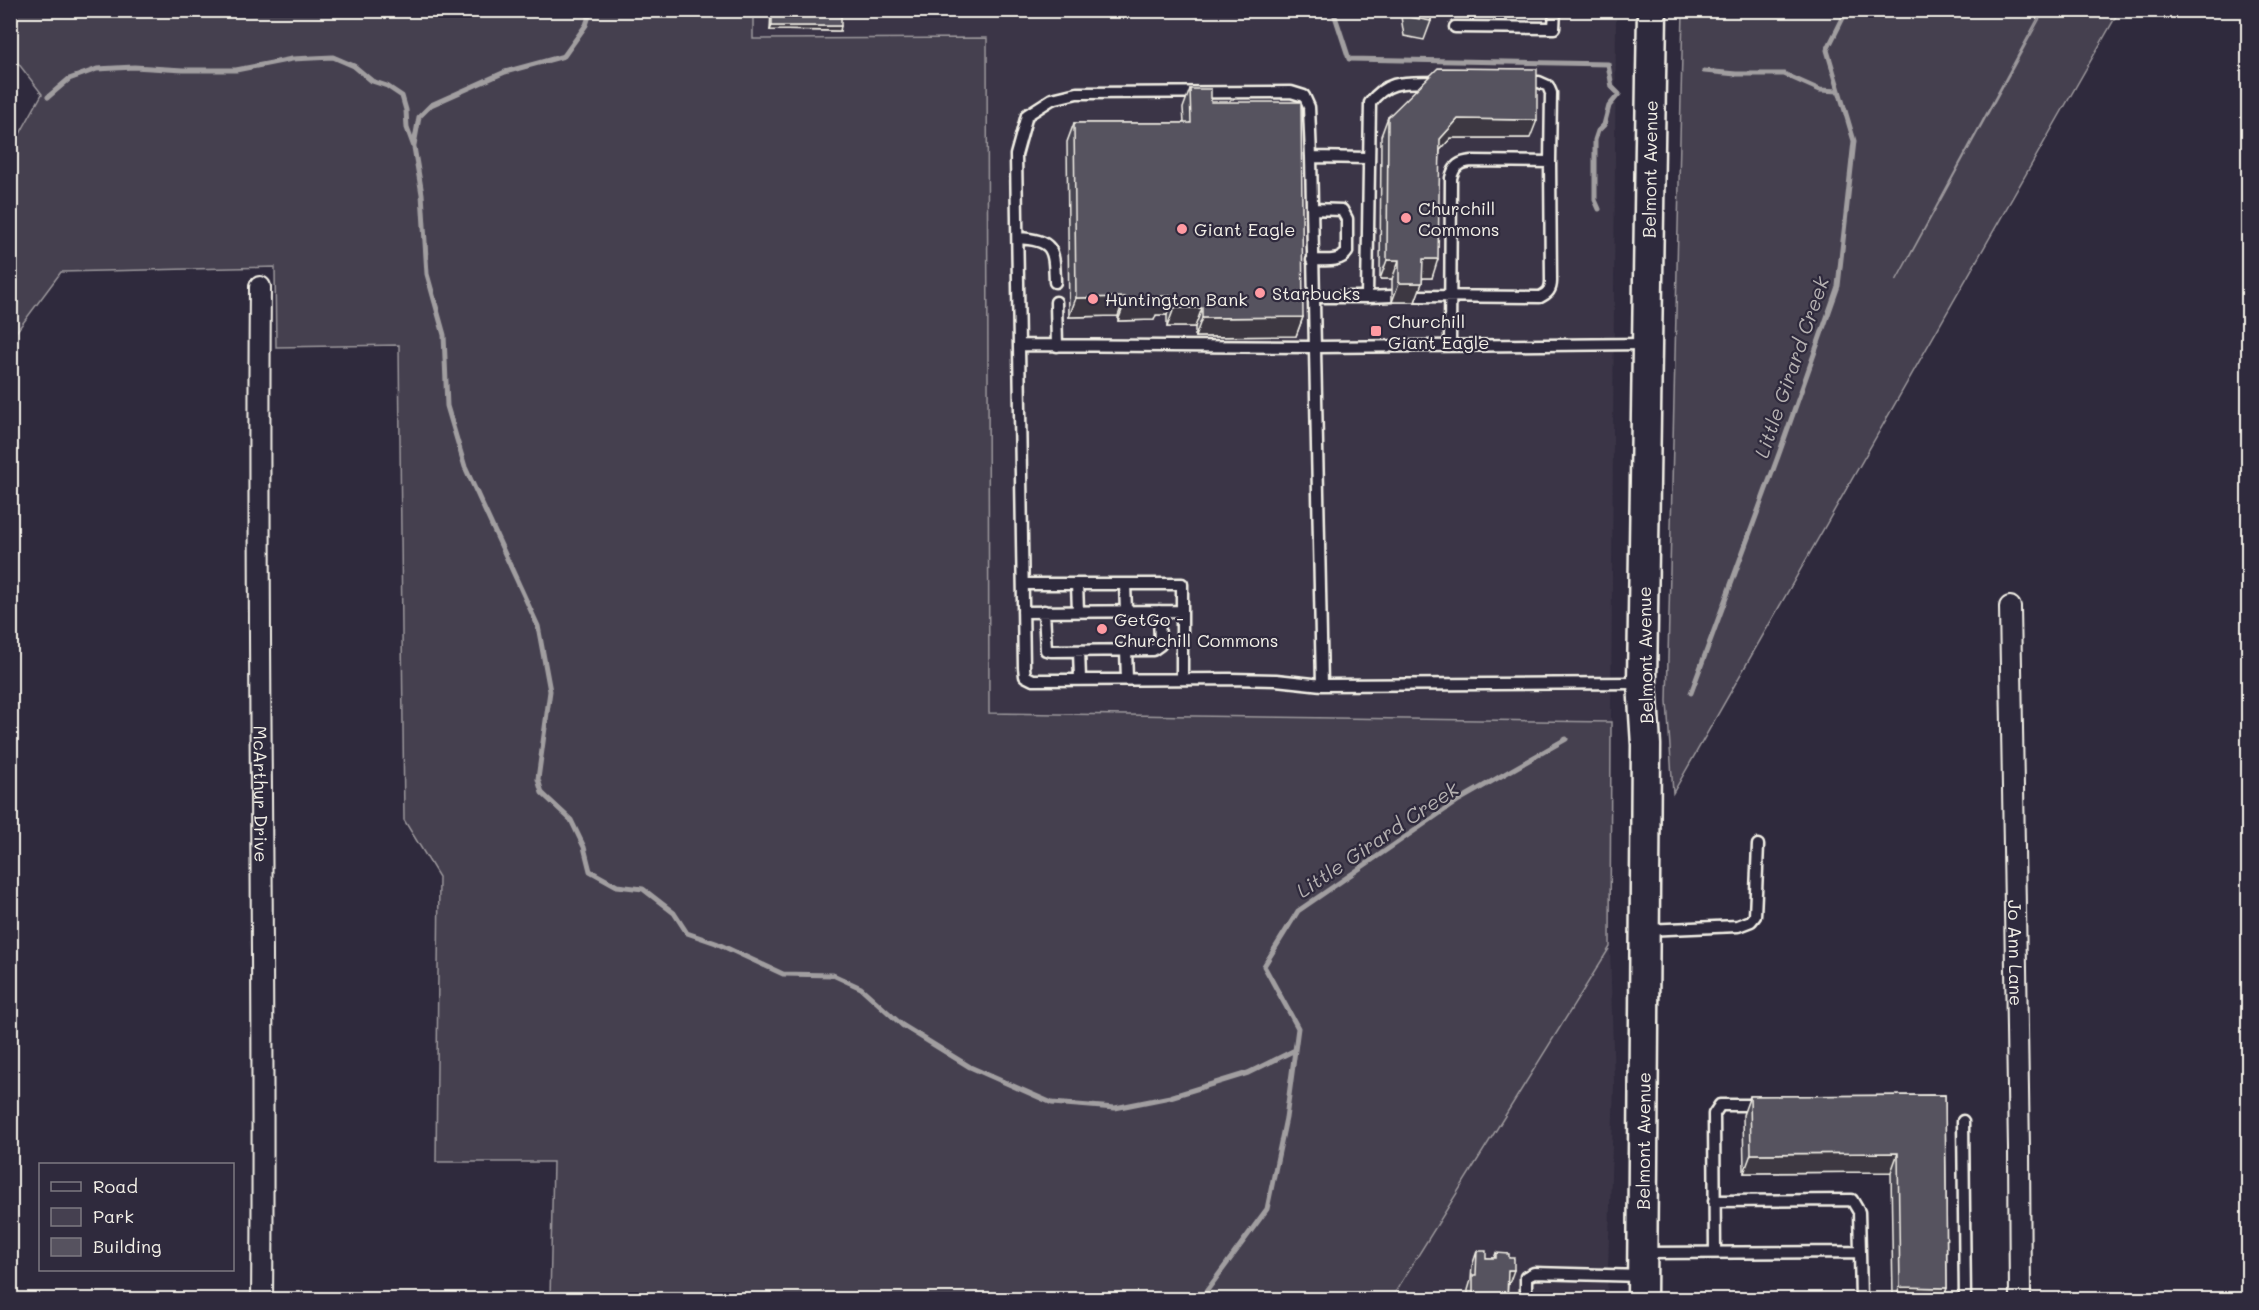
<svg xmlns="http://www.w3.org/2000/svg" width="2259" height="1310" viewBox="0 0 2259 1310" font-family="Mali,sans-serif">
	<style>
		.built { fill: #3b3647 }
		.green { fill: #454050; stroke: #9c989c; stroke-width: 1.5 }
		.lines { fill: none; stroke-linecap: round; stroke-linejoin: round }
		.stream { stroke: #a19ea0; stroke-width: 5 }
		.lane-casing { stroke: #f4f1e8; stroke-width: 15 }
		.street-casing { stroke: #f4f1e8; stroke-width: 24 }
		.secondary-casing { stroke: #f4f1e8; stroke-width: 33 }
		.lane { stroke: #2f2a3d; stroke-width: 10 }
		.street { stroke: #2f2a3d; stroke-width: 20 }
		.secondary { stroke: #2f2a3d; stroke-width: 28 }
		.wall { fill: #4a4752; stroke: #f4f1e8; stroke-width: 1.5 }
		.shaded-wall { fill: #3c3942; stroke: #f4f1e8; stroke-width: 1.5 }
		.building { fill: #56525f; stroke: #f4f1e8; stroke-width: 1.5 }
		.poi-dot { fill: #ff9aa2; stroke: #2f2a3d; stroke-width: 2 }
		.labels { text-anchor: middle; dominant-baseline: central; stroke-width: 4.5; stroke-linejoin: round; paint-order: stroke }
		.street-label { font-size: 18px; fill: #f4f1e8; stroke: #2f2a3d }
		.poi-label { font-size: 18px; fill: #f4f1e8; stroke: #2f2a3d; text-anchor: start }
		.water-label { font-size: 20px; font-style: italic; fill: #b6b2b2; stroke: #2f2a3d }
	</style>
	<rect width="100%" height="100%" fill="#2f2a3d"/>
	<filter id="ink" filterUnits="userSpaceOnUse"><feTurbulence type="fractalNoise" baseFrequency=".0167" numOctaves="2"/><feDisplacementMap in="SourceGraphic" scale="12" xChannelSelector="R" yChannelSelector="G"/><feConvolveMatrix kernelMatrix="1 2 1 2 8 2 1 2 1" color-interpolation-filters="sRGB"/></filter>
	<g filter="url(#ink)">
		<!-- built -->
		<path class="built" d="M 753,10 L 1616,11 L 1611,722 L 989,713 L 986,39 L 752,39 Z
			M 1610,947 L 1614,1084 L 1607,1299 L 1391,1300 Z"/>
		<!-- green -->
		<path class="green" d="M 11,10 L 753,10 L 753,39 L 987,38 L 989,713 L 1611,722 L 1610,947 L 1391,1299 L 550,1299 L 553,1162 L 436,1162 L 439,877 L 404,820 L 399,345 L 276,347 L 275,267 L 61,272 L 11,339 L 11,150 L 42,94 L 11,54 Z
			M 1683,11 L 2042,11 L 1896,281 L 2044,11 L 2119,11 L 1673,793 L 1667,701 Z"/>
		<g class="lines">
			<!-- stream -->
			<path class="stream" d="M 1333,10 L 1349,59 L 1608,64 L 1612,87 L 1619,94 L 1609,106 L 1604,125 L 1598,131 L 1595,140 L 1595,200 L 1599,209
				M 1704,71 L 1736,74 L 1784,74 L 1820,90 L 1839,91
				M 48,97 L 69,79 L 97,69 L 134,67 L 183,70 L 236,70 L 292,59 L 333,57 L 354,66 L 372,81 L 387,86 L 402,96 L 406,110 L 407,128 L 414,147 L 422,194 L 427,274 L 444,335 L 447,406 L 465,467 L 538,626 L 550,691 L 538,779 L 542,793 L 571,820 L 584,847 L 590,871 L 617,886 L 643,889 L 674,913 L 687,933 L 716,943 L 783,974 L 833,975 L 861,988 L 902,1025 L 970,1067 L 1052,1103 L 1115,1108 L 1170,1097 L 1248,1073 L 1295,1050
				M 414,145 L 419,117 L 431,105 L 505,72 L 564,56 L 586,25 L 591,10
				M 1691,693 L 1780,451 L 1838,286 L 1854,141 L 1827,50 L 1847,10
				M 1200,1300 L 1267,1209 L 1286,1118 L 1298,1028 L 1264,966 L 1298,911 L 1459,800 L 1566,739"/>
			<!-- lane casing -->
			<g class="lane-casing">
				<path id="lane" d="M 1455,27 L 1554,28 L 1555,10
					M 1311,157 L 1368,158
					M 1312,209 L 1342,210 L 1347,219 L 1347,252 C 1340,263 1324,260 1312,260
					M 1018,238 C 1054,240 1054,249 1055,282
					M 1416,296 L 1540,297 C 1548,293 1551,290 1551,281 L 1550,162
					M 1313,297 L 1367,297 L 1370,103 C 1388,78 1409,83 1437,82
					M 1367,297 L 1392,296
					M 1056,302 L 1057,346
					M 1020,345 L 1316,347 L 1646,344
					M 1450,346 L 1451,178 C 1454,166 1459,162 1472,161 L 1550,162 L 1551,93 L 1548,86 L 1539,82 L 1524,82
					M 1023,584 L 1182,584 L 1182,679
					M 1077,584 L 1078,611
					M 1125,584 L 1126,611
					M 1044,611 L 1046,650 L 1051,651 L 1153,650 L 1160,645 L 1159,611
					M 1023,612 L 1182,611
					M 1126,650 L 1127,679
					M 1079,651 L 1080,679
					M 1322,685 L 1311,157 L 1309,107 L 1304,96 L 1291,92 L 1077,93 L 1052,99 L 1027,115 L 1016,155 L 1024,667 L 1025,676 L 1033,680 L 1230,679 L 1276,680 L 1322,685 L 1640,683
					M 1645,930 L 1738,926 L 1751,921 L 1755,916 L 1758,845
					M 1963,1121 L 1965,1300
					M 1714,1201 L 1852,1200 L 1859,1212 L 1860,1252
					M 1642,1253 L 1860,1252 L 1861,1300
					M 1715,1253 L 1714,1114 L 1720,1105 L 1759,1105
					M 1526,1300 L 1526,1277 L 1534,1273 L 1642,1276"/>
			</g>
			<!-- street casing -->
			<g class="street-casing">
				<g id="street">
					<path id="s1" d="M 260,287 C 257,625 265,962 262,1300"/>
					<path id="s2" d="M 2010,607 L 2019,1149 L 2020,1300"/>
				</g>
			</g>
			<!-- secondary casing -->
			<g class="secondary-casing">
				<g id="secondary">
					<path id="s3" d="M 1642,1300 L 1646,745 L 1642,683 L 1652,10"/>
				</g>
			</g>
			<!-- lane -->
			<use href="#lane" class="lane"/>
			<!-- street -->
			<use href="#street" class="street"/>
			<!-- secondary -->
			<use href="#secondary" class="secondary"/>
		</g>
		<!-- wall -->
		<path class="wall" d="M 771,10 L 841,10 L 840,31 L 770,30 Z
			M 1400,10 L 1512,10 L 1510,16 L 1431,16 L 1431,21 L 1424,40 L 1404,36 Z
			M 1190,89 L 1211,102 L 1303,317 L 1296,336 L 1195,337 L 1195,327 L 1167,327 L 1167,315 L 1156,315 L 1154,320 L 1118,321 L 1118,316 L 1069,317 L 1067,142 L 1074,123 L 1184,123 L 1183,108 Z
			M 1388,117 L 1530,138 L 1451,138 L 1440,150 L 1432,278 L 1423,278 L 1415,302 L 1392,302 L 1392,279 L 1380,279 L 1381,136 Z
			M 1945,1095 L 1947,1288 L 1943,1299 L 1893,1299 L 1891,1172 L 1744,1173 L 1743,1115 L 1750,1096 Z
			M 1477,1251 L 1486,1258 L 1494,1258 L 1496,1253 L 1509,1284 L 1508,1284 L 1507,1299 L 1468,1299 L 1468,1290 L 1471,1280 L 1472,1266 Z"/>
		<!-- shaded-wall -->
		<path class="shaded-wall" d="M 1433,10 L 1512,10 L 1510,16 L 1431,16 Z
			M 772,26 L 841,26 L 840,31 L 770,30 Z
			M 1458,119 L 1537,120 L 1530,138 L 1451,138 L 1433,158 L 1440,139 Z
			M 1423,259 L 1438,259 L 1432,278 L 1416,278 Z
			M 1387,260 L 1399,260 L 1392,279 L 1380,279 Z
			M 1399,283 L 1422,283 L 1415,302 L 1392,302 Z
			M 1161,296 L 1174,296 L 1167,315 L 1156,315 L 1154,320 L 1118,321 L 1125,302 Z
			M 1125,297 L 1118,316 L 1069,317 L 1076,298 Z
			M 1174,308 L 1202,308 L 1195,327 L 1167,327 Z
			M 1303,317 L 1296,336 L 1195,337 L 1202,318 Z
			M 1898,1153 L 1891,1172 L 1744,1173 L 1751,1154 Z
			M 1508,1270 L 1514,1270 L 1509,1284 L 1503,1284 Z
			M 1900,1287 L 1947,1288 L 1943,1299 L 1895,1299 Z"/>
		<!-- building -->
		<path class="building" d="M 772,10 L 841,10 L 841,26 L 772,26 Z
			M 1409,10 L 1431,10 L 1431,21 L 1410,17 Z
			M 1438,68 L 1537,69 L 1537,120 L 1458,119 L 1440,139 L 1438,259 L 1423,259 L 1422,283 L 1399,283 L 1399,260 L 1387,260 L 1388,117 Z
			M 1190,89 L 1211,89 L 1211,102 L 1301,102 L 1303,317 L 1202,318 L 1202,308 L 1174,308 L 1174,296 L 1161,296 L 1161,301 L 1125,302 L 1125,297 L 1076,298 L 1074,123 L 1191,123 Z
			M 1945,1095 L 1947,1288 L 1900,1287 L 1898,1153 L 1751,1154 L 1750,1096 Z
			M 1477,1251 L 1486,1251 L 1486,1258 L 1496,1258 L 1496,1253 L 1509,1254 L 1509,1258 L 1514,1258 L 1514,1270 L 1508,1270 L 1507,1299 L 1473,1299 L 1473,1275 L 1476,1275 Z"/>
	</g>
	<!-- markers -->
	<g class="poi-dot">
		<circle cx="1406" cy="218" r="6"/>
		<circle cx="1182" cy="229" r="6"/>
		<circle cx="1260" cy="293" r="6"/>
		<circle cx="1093" cy="299" r="6"/>
		<rect x="1370" y="325" width="12" height="12" rx="3"/>
		<circle cx="1102" cy="629" r="6"/>
	</g>
	<g class="labels">
		<!-- street labels -->
		<g class="street-label">
			<text stroke="none"><textPath href="#s3" startOffset="1131">Belmont Avenue</textPath></text>
			<text transform="translate(1645 655) rotate(-91)">Belmont Avenue</text>
			<text stroke="none"><textPath href="#s1" startOffset="507">McArthur Drive</textPath></text>
			<text stroke="none"><textPath href="#s2" startOffset="346">Jo Ann Lane</textPath></text>
			<text stroke="none"><textPath href="#s3" startOffset="159">Belmont Avenue</textPath></text>
		</g>
		<!-- poi labels -->
		<g class="poi-label">
			<text x="1418" y="208">Churchill<tspan x="1418" dy="21">Commons</tspan></text>
			<text x="1194" y="229">Giant Eagle</text>
			<text x="1272" y="293">Starbucks</text>
			<text x="1105" y="299">Huntington Bank</text>
			<text x="1388" y="321">Churchill<tspan x="1388" dy="21">Giant Eagle</tspan></text>
			<text x="1114" y="619">GetGo -<tspan x="1114" dy="21">Churchill Commons</tspan></text>
		</g>
		<!-- water labels -->
		<g class="water-label">
			<text transform="translate(1791 367) rotate(-71)">Little Girard Creek</text>
			<text transform="translate(1377 839) rotate(-34)">Little Girard Creek</text>
		</g>
	</g>
	<!-- margin -->
	<rect width="2259" height="1310" fill="none" stroke="#2f2a3d" stroke-width="36"/>
	<rect x="18" y="18" width="2223" height="1274" fill="none" stroke="#f4f1e8" stroke-width="2" filter="url(#ink)"/>
	<!-- legend -->
	<rect x="39" y="1163" width="195" height="108" fill="#2f2a3d" stroke="#7e7a81" stroke-width="1.5"/>
	<rect x="51" y="1182" width="30" height="9" fill="#2f2a3d" stroke="#7e7a81" stroke-width="1.5"/>
	<text x="93" y="1193" font-size="18" fill="#f4f1e8">Road</text>
	<rect x="51" y="1208" width="30" height="18" fill="#454050" stroke="#7e7a81" stroke-width="1.5"/>
	<text x="93" y="1223" font-size="18" fill="#f4f1e8">Park</text>
	<rect x="51" y="1238" width="30" height="18" fill="#56525f" stroke="#7e7a81" stroke-width="1.5"/>
	<text x="93" y="1253" font-size="18" fill="#f4f1e8">Building</text>
</svg>
